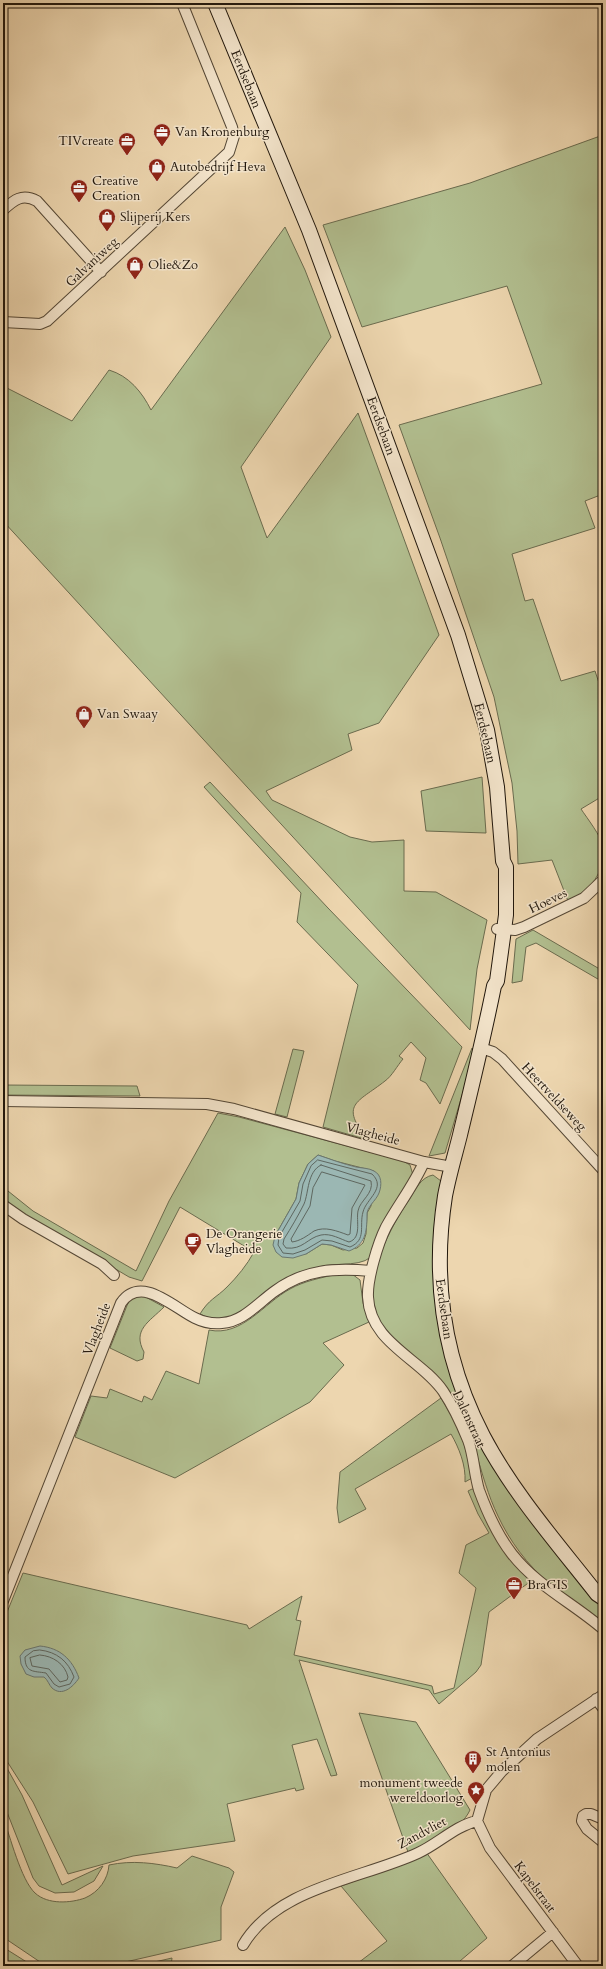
<svg xmlns="http://www.w3.org/2000/svg" width="606" height="1969" viewBox="0 0 606 1969" font-family="Cardo,serif">
	<style>
		.green { fill: #b2bf90; stroke: #6a6b4e; fill-rule: evenodd }
		.water { fill: #9bb7b3; stroke: #6a7770 }
		.lines { fill: none; stroke-linecap: round; stroke-linejoin: round }
		.shore { stroke: #5e6760; stroke-width: 1 }
		.street-casing { stroke: #544735; stroke-width: 12 }
		.secondary-casing { stroke: #21170c; stroke-width: 16 }
		.street { stroke: #f3e4cb; stroke-width: 10 }
		.secondary { stroke: #f3e4cb; stroke-width: 14 }
		.labels { text-anchor: middle; dominant-baseline: central; stroke-width: 3; stroke-linejoin: round; paint-order: stroke }
		.street-label { font-size: 13px; fill: #21170c; stroke: #f3e4cb }
		.poi-label { font-size: 13px; fill: #21170c; stroke: #f3e4cb; text-anchor: start }
	</style>
	<rect width="100%" height="100%" fill="#edd6af"/>
	<filter id="stains"><feTurbulence type="fractalNoise" baseFrequency=".005" numOctaves="4"/><feColorMatrix values="0 0 0 0 .2 0 0 0 0 .09 0 0 0 0 .02 0 0 0 .5 -.17"/></filter>
	<radialGradient id="worn" r=".72"><stop offset=".6" stop-color="#630" stop-opacity="0"/><stop offset="1" stop-color="#630" stop-opacity=".3"/></radialGradient>
	<!-- green -->
	<path class="green" d="M 603,135 L 603,494 L 585,501 L 595,528 L 512,554 L 525,601 L 533,599 L 561,681 L 595,671 L 603,695 L 603,751 L 600,752 L 603,792 L 601,797 L 581,809 C 587,818 601,836 603,846 C 606,872 590,891 568,901 L 552,860 L 518,864 L 517,831 L 512,783 L 494,697 L 440,538 L 399,425 L 542,384 L 507,286 L 362,327 L 323,225 L 470,183 Z
		M 285,227 L 305,270 L 331,337 L 241,467 L 267,538 L 358,413 L 439,635 L 379,723 L 348,734 L 352,750 L 266,791 L 272,800 L 350,837 L 372,842 L 404,840 L 404,891 L 436,892 L 487,920 L 477,969 L 470,1030 L 3,521 L 3,386 L 72,421 L 109,370 C 129,376 142,392 151,410 Z
		M 482,777 L 486,833 L 426,831 L 421,791 Z
		M 210,782 L 328,908 L 462,1047 L 440,1104 L 426,1083 L 420,1080 L 426,1058 L 411,1042 L 399,1056 L 403,1059 C 397,1066 392,1076 385,1081 C 357,1103 339,1104 368,1140 L 323,1127 L 358,985 L 297,922 L 301,893 L 204,787 Z
		M 533,930 L 603,971 L 603,982 L 536,943 L 526,947 L 522,981 L 512,983 L 516,939 Z
		M 472,1048 L 475,1051 L 445,1153 L 429,1156 Z
		M 293,1049 L 304,1051 L 287,1117 L 275,1114 Z
		M 3,1085 L 137,1086 L 140,1096 L 3,1095 Z
		M 218,1113 L 239,1117 L 403,1161 L 410,1165 L 413,1175 L 371,1257 C 357,1269 328,1260 312,1270 C 292,1281 241,1319 221,1320 C 214,1320 206,1317 200,1314 C 209,1299 216,1298 227,1287 C 237,1277 247,1265 254,1252 L 180,1207 L 142,1281 L 129,1277 L 23,1214 L 3,1199 L 3,1187 L 33,1211 L 136,1271 L 169,1201 ZM 318,1155 L 335,1161 L 374,1171 L 371,1206 L 367,1213 L 366,1234 L 363,1243 L 357,1248 L 343,1250 L 331,1245 L 322,1244 L 306,1254 L 275,1236 L 296,1199 L 299,1183 L 308,1164 Z
		M 433,1175 L 441,1181 L 442,1186 L 439,1215 L 456,1385 L 571,1567 L 603,1608 L 603,1622 C 586,1608 567,1596 549,1583 C 528,1566 509,1540 498,1516 C 478,1475 475,1427 448,1390 C 429,1364 387,1340 375,1313 C 362,1280 391,1226 409,1200 C 415,1190 421,1177 433,1175 Z
		M 337,1274 L 352,1274 L 360,1280 L 363,1303 L 369,1322 L 323,1343 L 344,1365 L 310,1402 L 175,1478 L 75,1437 L 91,1396 L 107,1398 L 110,1389 L 142,1402 L 144,1396 L 152,1400 L 166,1371 L 199,1384 L 209,1330 C 242,1337 264,1303 290,1289 C 304,1281 321,1278 337,1274 Z
		M 142,1295 L 164,1307 C 149,1322 132,1330 144,1352 L 143,1359 L 137,1361 L 110,1348 L 128,1303 L 131,1299 Z
		M 441,1398 C 458,1426 467,1445 472,1478 L 465,1482 C 466,1465 459,1448 451,1434 L 355,1489 L 366,1509 L 339,1523 L 337,1508 L 340,1472 Z
		M 472,1489 L 476,1490 L 531,1581 L 489,1612 L 481,1665 L 476,1672 L 439,1704 L 429,1690 L 299,1660 L 337,1775 L 331,1776 L 317,1739 L 292,1745 L 304,1789 L 296,1791 L 295,1788 L 227,1804 L 235,1841 L 133,1856 L 68,1874 L 33,1802 L 3,1755 L 3,1622 L 23,1573 L 247,1625 L 249,1629 L 302,1596 L 296,1620 L 301,1621 L 294,1655 L 432,1686 L 434,1694 L 454,1688 L 476,1588 L 459,1573 L 466,1545 L 489,1533 L 478,1514 L 468,1491 Z
		M 359,1713 L 416,1722 L 470,1810 C 460,1832 429,1842 408,1852 Z
		M 3,1761 L 22,1795 L 62,1885 L 103,1866 L 94,1881 L 74,1892 L 55,1893 L 39,1886 L 33,1878 L 3,1802 Z
		M 3,1817 C 10,1836 21,1880 35,1893 C 48,1905 71,1903 85,1898 C 99,1892 108,1879 109,1865 C 132,1860 155,1863 177,1868 L 192,1856 L 229,1868 L 234,1872 L 221,1907 L 221,1940 L 108,1966 L 46,1966 L 3,1937 Z
		M 426,1852 L 487,1938 L 460,1961 L 464,1966 L 354,1966 L 387,1941 L 341,1886 L 399,1865 Z
		M 3,1947 L 6,1949 L 33,1966 L 3,1966 Z
		M 172,1958 L 171,1966 L 137,1966 Z"/>
	<!-- water -->
	<path class="water" d="M 318,1155 C 330,1159 343,1164 356,1167 C 361,1168 369,1168 374,1171 C 382,1175 382,1185 379,1193 C 376,1201 366,1207 367,1216 C 367,1232 365,1245 349,1251 L 331,1245 L 322,1244 L 306,1254 L 293,1258 L 282,1257 L 276,1252 L 273,1245 L 275,1236 L 296,1199 L 299,1183 L 308,1164 Z
		M 40,1646 C 60,1648 72,1659 79,1678 C 73,1687 62,1697 52,1688 C 49,1685 48,1680 44,1677 L 34,1677 L 26,1674 L 21,1664 L 20,1656 L 25,1650 Z"/>
	<g class="lines">
		<!-- shore -->
		<path class="shore" d="M 318,1160 L 372,1174 C 387,1188 366,1199 363,1212 C 359,1226 367,1240 350,1247 L 332,1241 L 322,1240 L 305,1250 L 293,1254 L 283,1253 L 278,1245 L 279,1237 L 300,1201 L 303,1184 L 311,1166 Z
			M 321,1165 L 371,1181 C 374,1194 360,1200 358,1211 C 356,1221 362,1238 349,1242 C 340,1239 331,1233 321,1235 C 307,1238 303,1250 286,1248 L 283,1244 L 284,1239 C 291,1228 298,1216 304,1204 C 309,1192 307,1172 321,1165 Z
			M 322,1172 L 365,1185 L 352,1208 L 350,1234 L 348,1235 C 337,1231 325,1226 314,1231 C 307,1236 300,1241 292,1242 L 291,1239 L 310,1206 L 313,1188 Z
			M 40,1650 C 57,1652 68,1661 74,1677 L 70,1684 L 59,1687 L 54,1684 L 46,1673 C 34,1671 25,1673 25,1657 L 33,1651 Z
			M 40,1655 C 53,1656 65,1664 68,1677 L 67,1680 L 60,1682 L 49,1669 L 32,1666 L 30,1658 Z"/>
		<!-- street casing -->
		<g class="street-casing">
			<path id="street" d="M 3,210 C 14,200 22,193 37,201 L 101,272
				M 3,322 L 40,324 L 47,321 L 229,152 L 234,136 L 232,127 L 182,3
				M 497,929 L 515,930 L 524,927 L 584,898 L 603,880
				M 481,1048 L 493,1052 L 502,1059 L 603,1170
				M 3,1101 L 207,1104 L 234,1109 L 424,1162 L 452,1167
				M 424,1162 C 414,1185 398,1205 386,1227 C 378,1243 367,1279 368,1297 C 370,1343 420,1358 443,1391 C 453,1406 461,1423 468,1440 C 474,1456 474,1473 479,1490 C 487,1512 498,1536 512,1554 C 537,1586 573,1603 603,1629
				M 3,1205 L 23,1219 L 102,1264 L 114,1275
				M 3,1601 L 121,1303 C 141,1274 174,1308 195,1318 C 203,1322 212,1324 222,1323 C 243,1322 258,1303 275,1291 C 305,1269 335,1268 371,1271
				M 596,1699 L 603,1708
				M 603,1819 L 591,1814 L 586,1814 L 583,1816 L 582,1821 L 587,1829 L 603,1842
				M 243,1945 C 277,1887 362,1879 418,1853 C 438,1844 455,1826 477,1821
				M 512,1966 L 553,1932
				M 578,1966 L 490,1848 L 477,1821 L 486,1790 L 502,1771 L 537,1739 L 603,1695"/>
		</g>
		<!-- secondary casing -->
		<g class="secondary-casing">
			<path id="secondary" d="M 215,3 L 309,230 L 458,635 L 487,730 L 497,787 L 503,861 L 506,867 L 506,915 L 497,981 L 494,986 C 484,1036 472,1085 460,1135 C 455,1155 449,1175 445,1196 C 432,1279 444,1361 483,1436 C 513,1493 557,1543 597,1594 L 603,1598"/>
		</g>
		<!-- street -->
		<use href="#street" class="street"/>
		<!-- secondary -->
		<use href="#secondary" class="secondary"/>
	</g>
	<!-- icons -->
	<defs>
		<g id="office-pin" transform="scale(0.9)"><path d="M0 17L-7.5 6A9.5 9.5 0 1 1 7.5 6Z" fill="#8f2418" stroke="#f3e4cb"/><path d="M-6-3h4V-5.5h4V-3h4V5H-6ZM-1-4.5V-3h2v-1.5ZM-6 0V1H6V0Z" fill="#fff"/></g>
		<g id="shop-pin" transform="scale(0.9)"><path d="M0 17L-7.5 6A9.5 9.5 0 1 1 7.5 6Z" fill="#8f2418" stroke="#f3e4cb"/><path d="M-5-2.5h2.3a2.7 3.5 0 0 1 5.4 0H5L5.5 6h-11ZM-1.5-2.5h3a1.5 2.3 0 0 0-3 0Z" fill="#fff"/></g>
		<g id="cafe-pin" transform="scale(0.9)"><path d="M0 17L-7.5 6A9.5 9.5 0 1 1 7.5 6Z" fill="#8f2418" stroke="#f3e4cb"/><path d="M-5.5-4.5H6V0H3Q3 3.5 0 3.5H-2.5Q-5.5 3.5-5.5 0ZM3-3.2v2h1.7v-2ZM-6 4.5H4V6H-6Z" fill="#fff"/></g>
		<g id="building-pin" transform="scale(0.9)"><path d="M0 17L-7.5 6A9.5 9.5 0 1 1 7.5 6Z" fill="#8f2418" stroke="#f3e4cb"/><path d="M-4-6H4V6H1V3H-1V6H-4ZM-2.5-4.3h1.7v1.8h-1.7ZM.8-4.3h1.7v1.8H.8ZM-2.5-1h1.7V.8h-1.7ZM.8-1h1.7V.8H.8Z" fill="#fff"/></g>
		<g id="sight-pin" transform="scale(0.9)"><path d="M0 17L-7.5 6A9.5 9.5 0 1 1 7.5 6Z" fill="#8f2418" stroke="#f3e4cb"/><path d="M0-6L1.8-2.2L6-1.7L2.9 1.2L3.7 5.4L0 3.3L-3.7 5.4L-2.9 1.2L-6-1.7L-1.8-2.2Z" fill="#fff"/></g>
	</defs>
	<g fill-rule="evenodd">
		<use href="#office-pin" x="162" y="132"/>
		<use href="#office-pin" x="127" y="141"/>
		<use href="#shop-pin" x="157" y="167"/>
		<use href="#office-pin" x="79" y="188"/>
		<use href="#shop-pin" x="107" y="217"/>
		<use href="#shop-pin" x="135" y="265"/>
		<use href="#shop-pin" x="84" y="714"/>
		<use href="#cafe-pin" x="193" y="1241"/>
		<use href="#office-pin" x="514" y="1585"/>
		<use href="#building-pin" x="473" y="1759"/>
		<use href="#sight-pin" x="476" y="1790"/>
	</g>
	<g class="labels">
		<!-- street labels -->
		<g class="street-label">
			<text transform="translate(246 79) rotate(68)">Eerdsebaan</text>
			<text transform="translate(92 262) rotate(-43)">Galvaniweg</text>
			<text transform="translate(381 426) rotate(70)">Eerdsebaan</text>
			<text transform="translate(485 733) rotate(77)">Eerdsebaan</text>
			<text transform="translate(548 901) rotate(-26)">Hoeves</text>
			<text transform="translate(554 1097) rotate(47)">Heertveldseweg</text>
			<text transform="translate(373 1134) rotate(15)">Vlagheide</text>
			<text transform="translate(444 1309) rotate(82)">Eerdsebaan</text>
			<text transform="translate(97 1329) rotate(-69)">Vlagheide</text>
			<text transform="translate(469 1419) rotate(65)">Dalenstraat</text>
			<text transform="translate(422 1833) rotate(-28)">Zandvliet</text>
			<text transform="translate(535 1887) rotate(53)">Kapelstraat</text>
		</g>
		<!-- poi labels -->
		<g class="poi-label">
			<text x="175" y="132">Van Kronenburg</text>
			<text x="114" y="141" text-anchor="end">TIVcreate</text>
			<text x="170" y="167">Autobedrijf Heva</text>
			<text x="92" y="181">Creative<tspan x="92" dy="15">Creation</tspan></text>
			<text x="120" y="217">Slijperij Kers</text>
			<text x="148" y="265">Olie&amp;Zo</text>
			<text x="97" y="714">Van Swaay</text>
			<text x="206" y="1234">De Orangerie<tspan x="206" dy="15">Vlagheide</tspan></text>
			<text x="527" y="1585">BraGIS</text>
			<text x="486" y="1752">St Antonius<tspan x="486" dy="15">molen</tspan></text>
			<text x="463" y="1783" text-anchor="end">monument tweede<tspan x="463" dy="15">wereldoorlog</tspan></text>
		</g>
	</g>
	<!-- margin -->
	<rect width="606" height="1969" fill="none" stroke="#edd6af" stroke-width="16"/>
	<rect x="4" y="4" width="598" height="1961" fill="none" stroke="#21170c" stroke-width="2"/>
	<rect x="8" y="8" width="590" height="1953" fill="none" stroke="#21170c"/>
	<rect width="100%" height="100%" filter="url(#stains)"/>
	<rect width="100%" height="100%" fill="url(#worn)"/>
</svg>
